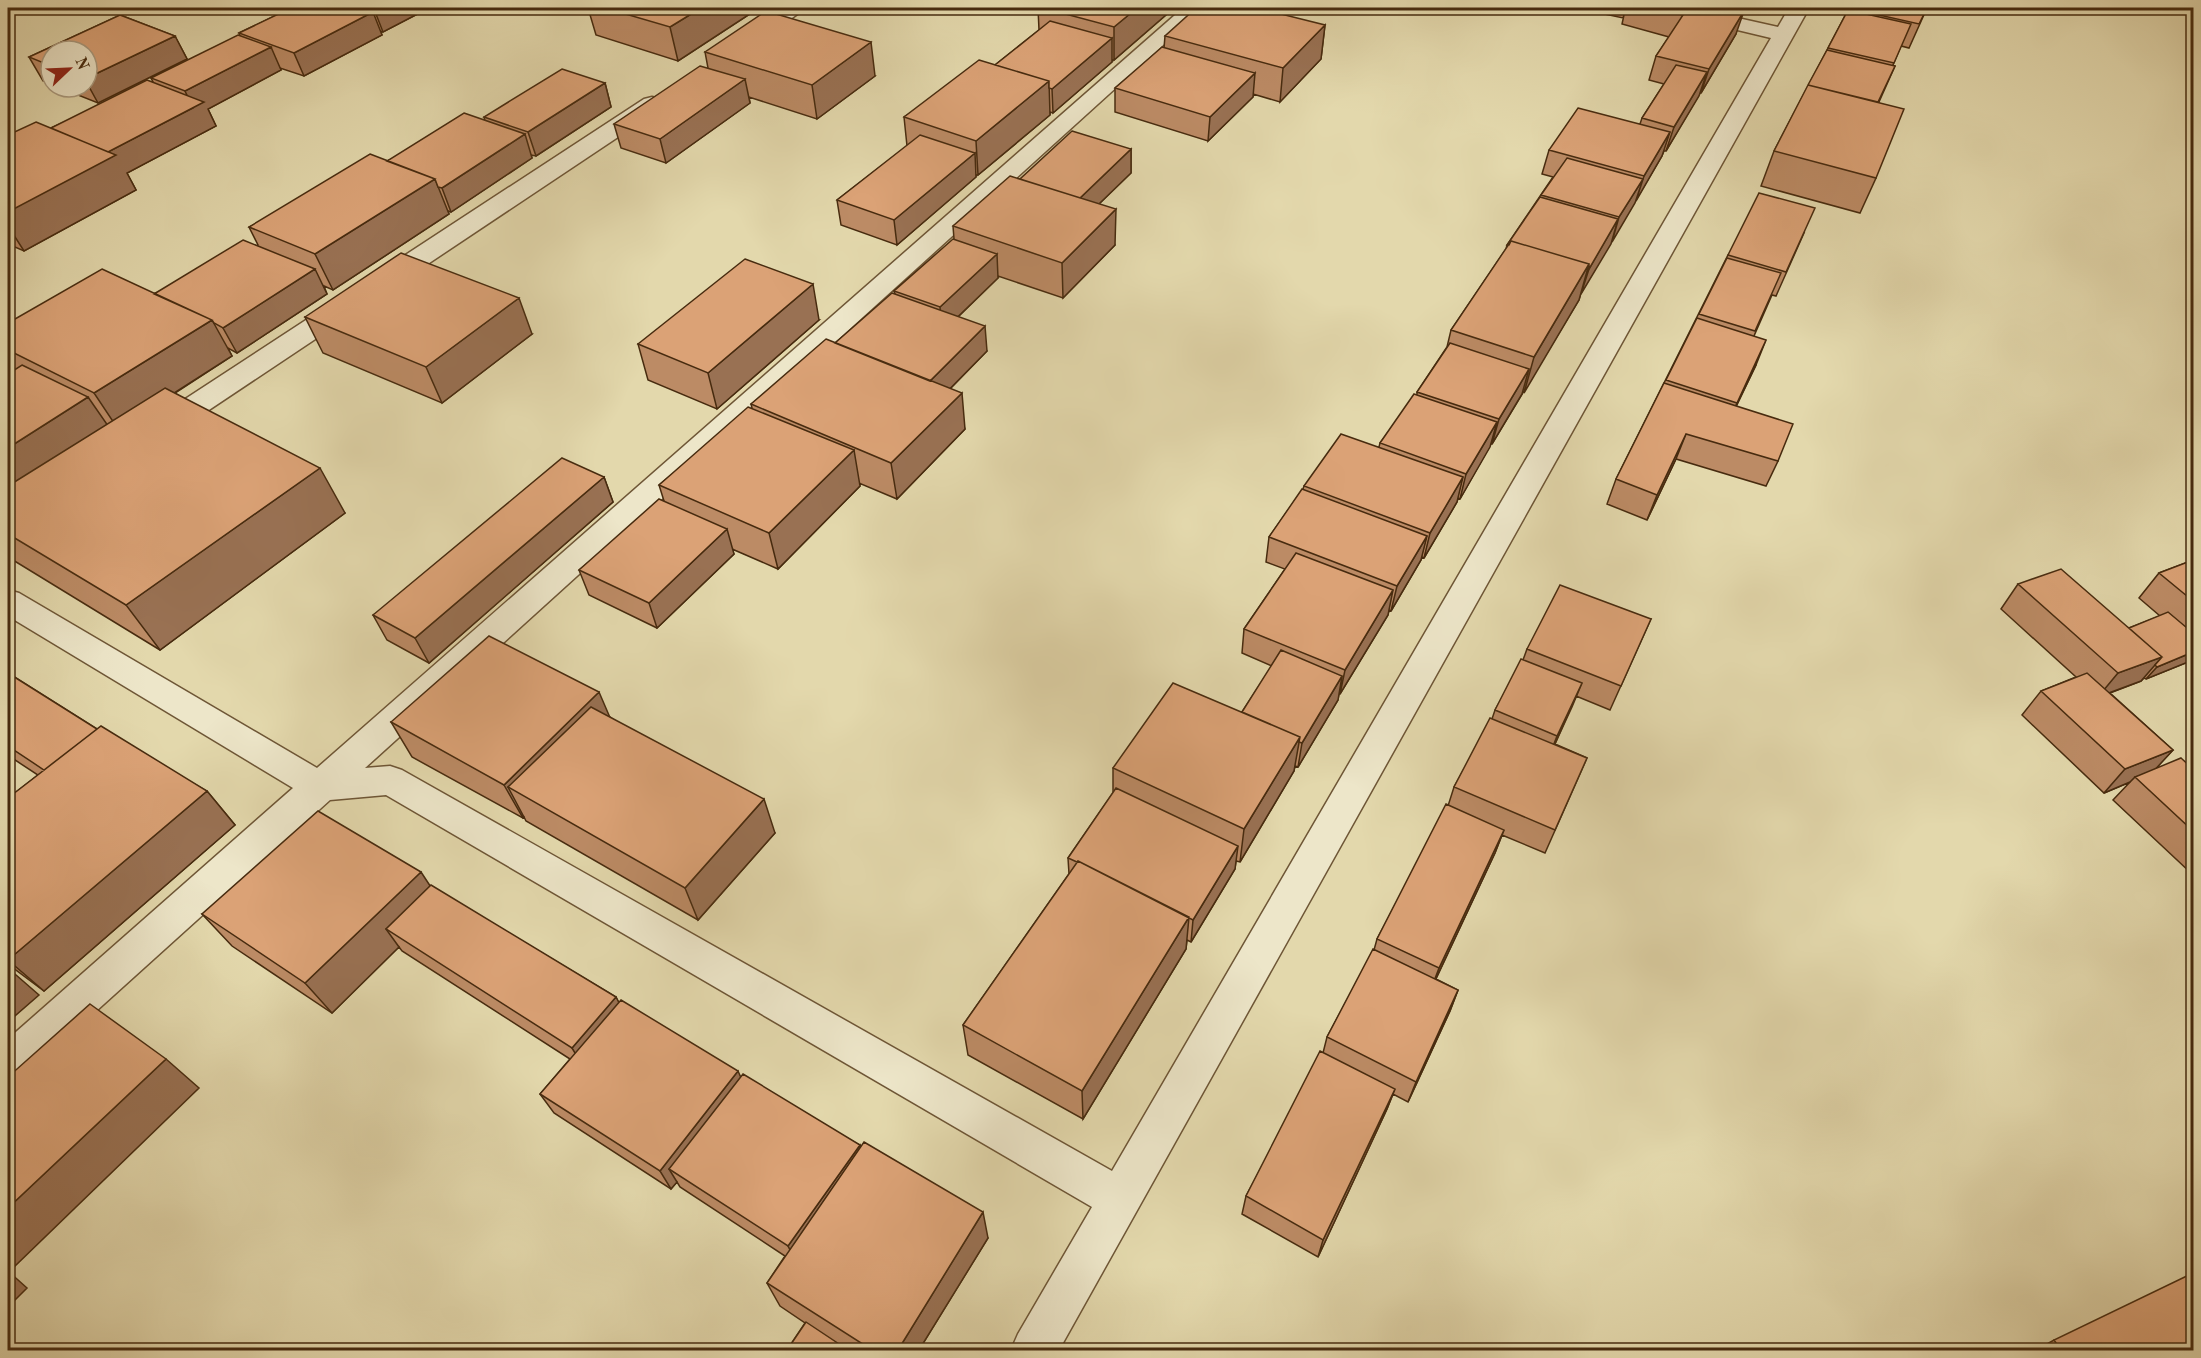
<svg xmlns="http://www.w3.org/2000/svg" width="2201" height="1358" viewBox="0 0 2201 1358" font-family="'Old Standard TT',serif">
	<style>
		.lines { fill: none; stroke-linecap: round; stroke-linejoin: round }
		.minor-casing { stroke: #6e5636; stroke-width: 3 }
		.minor { fill: #ede6c9; fill-rule: evenodd }
		.wall { fill: #bc8b65; stroke: #472b0f; stroke-width: 1.5 }
		.shaded-wall { fill: #997153; stroke: #472b0f; stroke-width: 1.5 }
		.building { fill: #dba276; stroke: #472b0f; stroke-width: 1.5 }
	</style>
	<rect width="100%" height="100%" fill="#e3d8ac"/>
	<filter id="stains"><feTurbulence type="fractalNoise" baseFrequency=".00333" numOctaves="4"/><feColorMatrix values="0 0 0 0 .2 0 0 0 0 .09 0 0 0 0 .02 0 0 0 .5 -.17"/></filter>
	<radialGradient id="worn" r=".72"><stop offset=".6" stop-color="#630" stop-opacity="0"/><stop offset="1" stop-color="#630" stop-opacity=".3"/></radialGradient>
	<g class="lines">
		<!-- minor casing -->
		<g class="minor-casing">
			<path id="minor" d="M 783,8 L 806,8 L 752,46 L 745,48 L 738,46 L 735,42 L 738,38 Z
				M 1183,8 L 1204,8 L 365,768 L 390,766 L 402,770 L 1112,1171 L 1771,38 L 1662,12 L 1659,8 L 1693,8 L 1778,27 L 1789,8 L 1809,8 L 1059,1350 L 1011,1350 L 1018,1334 L 1092,1207 L 386,795 L 330,800 L 22,1078 L 8,1084 L 8,1039 L 293,788 L 8,616 L 8,590 L 19,593 L 317,768 Z
				M 652,97 L 660,99 L 663,104 L 660,109 L 170,436 L 160,438 L 150,436 L 146,429 L 150,422 L 644,99 Z"/>
		</g>
		<!-- minor -->
		<use href="#minor" class="minor"/>
	</g>
	<!-- wall -->
	<path class="wall" d="M 291,8 L 429,8 L 383,32 L 380,31 L 382,35 L 304,76 L 280,68 L 281,70 L 208,109 L 216,126 L 127,173 L 136,190 L 24,251 L 8,244 L 8,135 L 51,128 L 153,82 L 151,78 L 240,36 L 239,33 Z
		M 588,8 L 759,8 L 678,61 L 596,35 Z
		M 1038,8 L 1174,8 L 1114,60 L 1112,60 L 1112,62 L 1053,113 L 1050,112 L 1050,115 L 978,175 L 976,175 L 976,177 L 897,245 L 841,225 L 837,200 L 907,146 L 904,117 L 995,65 L 1039,30 Z
		M 1576,8 L 1730,8 L 1736,34 L 1701,93 L 1700,93 L 1666,151 L 1664,151 L 1662,156 L 1581,293 L 1579,300 L 1492,444 L 1491,444 L 1460,499 L 1458,498 L 1457,502 L 1424,558 L 1422,557 L 1421,560 L 1391,611 L 1389,610 L 1388,615 L 1340,694 L 1339,694 L 1338,700 L 1298,767 L 1295,766 L 1294,771 L 1240,862 L 1236,861 L 1235,869 L 1191,942 L 1187,940 L 1186,949 L 1083,1119 L 968,1055 L 963,1025 L 1069,874 L 1068,858 L 1113,793 L 1113,768 L 1242,712 L 1272,666 L 1242,653 L 1244,629 L 1285,569 L 1266,562 L 1269,537 L 1303,489 L 1304,486 L 1379,447 L 1380,443 L 1417,394 L 1417,392 L 1447,347 L 1451,330 L 1506,249 L 1507,245 L 1553,177 L 1542,174 L 1549,150 L 1640,124 L 1642,118 L 1664,84 L 1649,80 L 1656,56 L 1669,37 L 1622,24 L 1624,15 L 1623,18 Z
		M 1849,8 L 1927,8 L 1909,48 L 1901,46 L 1893,65 L 1895,66 L 1879,102 L 1876,178 L 1860,213 L 1761,186 L 1774,151 Z
		M 120,15 L 175,36 L 187,59 L 98,103 L 58,87 L 87,87 L 87,51 L 51,51 L 51,84 L 43,81 L 29,57 Z
		M 1325,25 L 1321,59 L 1280,102 L 1253,94 L 1253,97 L 1208,141 L 1115,112 L 1115,88 L 1164,48 L 1165,36 Z
		M 705,52 L 875,76 L 817,119 L 749,97 L 750,103 L 666,163 L 621,148 L 614,124 L 708,68 Z
		M 605,83 L 611,107 L 536,156 L 531,155 L 532,158 L 451,212 L 448,211 L 449,214 L 333,290 L 324,286 L 327,294 L 237,353 L 228,348 L 232,356 L 175,393 L 345,513 L 160,650 L 8,557 L 8,374 L 9,373 L 8,372 L 8,323 L 154,294 L 258,245 L 249,227 L 387,161 L 485,121 L 484,117 Z
		M 1131,149 L 1131,173 L 1099,204 L 1115,245 L 1063,298 L 998,276 L 998,278 L 958,317 L 987,351 L 950,389 L 965,429 L 897,499 L 859,483 L 860,486 L 778,569 L 732,549 L 734,554 L 657,628 L 589,595 L 579,570 L 664,501 L 659,485 L 752,408 L 751,404 L 835,343 L 895,294 L 894,291 L 954,239 L 953,226 L 1020,179 Z
		M 1804,233 L 1776,296 L 1772,295 L 1754,336 L 1756,365 L 1736,406 L 1778,461 L 1766,486 L 1676,459 L 1647,520 L 1607,504 L 1616,479 L 1728,255 Z
		M 305,317 L 532,334 L 442,403 L 323,353 Z
		M 819,320 L 717,409 L 648,380 L 638,344 Z
		M 604,477 L 613,502 L 429,663 L 387,640 L 373,615 Z
		M 2193,560 L 2193,660 L 2146,679 L 2144,678 L 2141,681 L 2110,693 L 2173,750 L 2156,768 L 2193,769 L 2193,874 L 2192,874 L 2113,800 L 2130,782 L 2104,793 L 2022,715 L 2041,691 L 2076,677 L 2001,609 L 2018,584 L 2129,628 L 2160,616 L 2139,598 L 2159,573 Z
		M 1651,619 L 1610,710 L 1576,696 L 1555,744 L 1587,758 L 1545,853 L 1502,835 L 1495,853 L 1436,979 L 1458,990 L 1450,1011 L 1408,1102 L 1393,1094 L 1387,1109 L 1318,1257 L 1242,1214 L 1246,1196 L 1323,1053 L 1327,1037 L 1374,950 L 1377,939 L 1448,806 L 1454,787 L 1492,719 L 1495,710 L 1523,660 L 1527,649 Z
		M 8,673 L 97,729 L 207,791 L 235,825 L 44,991 L 8,964 L 8,798 L 38,775 L 15,760 L 8,752 Z
		M 610,717 L 775,833 L 698,920 L 526,821 L 524,817 L 523,818 L 412,757 L 391,722 Z
		M 430,886 L 616,997 L 619,1003 L 741,1077 L 861,1146 L 988,1238 L 919,1350 L 787,1350 L 805,1323 L 780,1306 L 767,1283 L 785,1256 L 680,1187 L 677,1182 L 671,1189 L 554,1113 L 540,1094 L 570,1059 L 402,951 L 399,947 L 332,1013 L 232,946 L 202,914 Z
		M 2054,1340 L 2193,1350 L 2036,1350 Z"/>
	<!-- shaded-wall -->
	<path class="shaded-wall" d="M 377,8 L 429,8 L 383,32 L 374,9 Z
		M 701,8 L 759,8 L 678,61 L 670,27 Z
		M 1137,8 L 1174,8 L 1114,60 L 1114,27 Z
		M 1744,11 L 1736,34 L 1701,93 L 1709,69 Z
		M 373,12 L 382,35 L 304,76 L 294,53 Z
		M 1325,25 L 1321,59 L 1280,102 L 1283,68 Z
		M 175,36 L 187,59 L 98,103 L 87,83 L 87,78 Z
		M 1112,38 L 1112,62 L 1053,113 L 1052,89 Z
		M 871,42 L 875,76 L 817,119 L 812,85 Z
		M 271,47 L 281,70 L 208,109 L 216,126 L 127,173 L 136,190 L 24,251 L 8,226 L 8,212 L 104,154 L 193,108 L 185,91 Z
		M 1707,72 L 1699,96 L 1666,151 L 1674,127 Z
		M 1255,73 L 1253,97 L 1208,141 L 1210,117 Z
		M 745,79 L 750,103 L 666,163 L 660,139 Z
		M 1049,81 L 1050,115 L 978,175 L 976,141 Z
		M 605,83 L 611,107 L 536,156 L 528,132 Z
		M 1670,132 L 1662,156 L 1636,201 L 1644,176 Z
		M 525,134 L 532,158 L 451,212 L 442,188 Z
		M 1131,149 L 1131,173 L 1073,229 L 1073,205 Z
		M 975,153 L 976,177 L 897,245 L 894,220 Z
		M 435,179 L 449,214 L 333,290 L 315,254 Z
		M 1643,179 L 1635,203 L 1612,242 L 1619,217 Z
		M 1116,209 L 1115,245 L 1063,298 L 1062,263 Z
		M 1618,219 L 1611,244 L 1581,294 L 1589,269 Z
		M 997,254 L 998,278 L 942,332 L 940,307 Z
		M 1589,264 L 1579,300 L 1524,393 L 1534,357 Z
		M 315,269 L 327,294 L 237,353 L 223,328 Z
		M 813,284 L 819,320 L 717,409 L 708,373 Z
		M 519,298 L 532,334 L 442,403 L 426,367 Z
		M 212,320 L 232,356 L 118,429 L 94,393 Z
		M 985,326 L 987,351 L 929,410 L 926,385 Z
		M 1766,340 L 1756,365 L 1726,428 L 1737,403 Z
		M 1529,369 L 1522,394 L 1492,444 L 1499,419 Z
		M 962,393 L 965,429 L 897,499 L 891,463 Z
		M 88,397 L 113,433 L 8,502 L 8,448 Z
		M 1497,422 L 1490,447 L 1460,499 L 1466,474 Z
		M 1686,434 L 1676,459 L 1647,520 L 1657,495 Z
		M 854,450 L 860,486 L 778,569 L 769,533 Z
		M 320,468 L 345,513 L 160,650 L 126,605 Z
		M 604,477 L 613,502 L 429,663 L 415,638 Z
		M 1463,477 L 1457,502 L 1424,558 L 1430,533 Z
		M 727,529 L 734,554 L 657,628 L 649,603 Z
		M 1427,536 L 1421,560 L 1391,611 L 1397,586 Z
		M 1393,590 L 1388,615 L 1340,694 L 1345,670 Z
		M 2193,652 L 2193,660 L 2146,679 L 2157,667 Z
		M 2162,657 L 2141,681 L 2098,697 L 2118,673 Z
		M 1342,676 L 1338,700 L 1298,767 L 1302,743 Z
		M 1582,683 L 1572,707 L 1548,759 L 1557,736 Z
		M 599,692 L 614,727 L 508,787 L 524,817 L 523,818 L 504,785 Z
		M 1300,737 L 1294,771 L 1240,862 L 1244,829 Z
		M 2173,750 L 2151,774 L 2135,777 L 2130,782 L 2104,793 L 2125,769 Z
		M 207,791 L 235,825 L 44,991 L 8,960 Z
		M 764,799 L 775,833 L 698,920 L 685,888 Z
		M 1504,830 L 1495,853 L 1431,989 L 1439,968 Z
		M 1238,846 L 1235,869 L 1191,942 L 1193,920 Z
		M 421,872 L 442,904 L 386,929 L 399,947 L 332,1013 L 305,983 Z
		M 1189,917 L 1186,949 L 1083,1119 L 1082,1091 Z
		M 8,968 L 39,995 L 8,1022 Z
		M 1458,990 L 1450,1011 L 1408,1102 L 1416,1082 Z
		M 616,997 L 627,1018 L 584,1068 L 572,1048 Z
		M 166,1059 L 199,1088 L 15,1266 L 8,1262 L 8,1208 Z
		M 738,1071 L 747,1091 L 669,1169 L 677,1182 L 671,1189 L 660,1171 Z
		M 1395,1089 L 1387,1109 L 1318,1257 L 1323,1240 Z
		M 860,1145 L 866,1164 L 797,1263 L 788,1246 Z
		M 983,1212 L 988,1238 L 919,1350 L 898,1350 Z
		M 8,1271 L 27,1288 L 8,1307 Z"/>
	<!-- building -->
	<path class="building" d="M 291,8 L 361,8 L 373,12 L 294,53 L 239,33 Z
		M 605,8 L 701,8 L 670,27 Z
		M 1043,8 L 1137,8 L 1114,27 Z
		M 1196,8 L 1257,8 L 1325,25 L 1283,68 L 1165,36 Z
		M 1654,8 L 1730,8 L 1744,11 L 1709,69 L 1656,56 L 1683,15 Z
		M 1848,8 L 1927,8 L 1919,24 Z
		M 1848,10 L 1911,24 L 1894,63 L 1828,48 Z
		M 766,11 L 871,42 L 812,85 L 705,52 Z
		M 120,15 L 175,36 L 87,78 L 87,51 L 51,51 L 51,66 L 29,57 Z
		M 1050,21 L 1112,38 L 1052,89 L 1049,88 L 1049,81 L 995,65 Z
		M 238,35 L 271,47 L 185,91 L 151,78 Z
		M 1162,47 L 1255,73 L 1210,117 L 1115,88 Z
		M 1827,50 L 1895,66 L 1878,102 L 1808,85 Z
		M 979,60 L 1049,81 L 976,141 L 904,117 Z
		M 1676,65 L 1707,72 L 1674,127 L 1642,118 Z
		M 700,66 L 745,79 L 660,139 L 614,124 Z
		M 562,69 L 605,83 L 528,132 L 484,117 Z
		M 147,80 L 204,102 L 108,152 L 51,128 Z
		M 1808,85 L 1904,109 L 1876,178 L 1774,151 Z
		M 1578,108 L 1670,132 L 1644,176 L 1549,150 Z
		M 464,113 L 525,134 L 442,188 L 438,187 L 435,179 L 387,161 Z
		M 36,122 L 116,155 L 8,212 L 8,135 Z
		M 1072,131 L 1131,149 L 1080,198 L 1020,179 Z
		M 920,135 L 975,153 L 894,220 L 837,200 Z
		M 370,154 L 435,179 L 315,254 L 249,227 Z
		M 1567,158 L 1643,179 L 1619,217 L 1541,195 Z
		M 1010,176 L 1116,209 L 1062,263 L 953,226 Z
		M 1759,193 L 1815,208 L 1786,272 L 1728,255 Z
		M 1540,197 L 1618,219 L 1589,269 L 1589,264 L 1511,241 L 1509,245 L 1507,245 Z
		M 953,239 L 997,254 L 940,307 L 894,291 Z
		M 243,240 L 315,269 L 223,328 L 214,323 L 212,320 L 154,294 Z
		M 1511,241 L 1589,264 L 1534,357 L 1451,330 Z
		M 401,253 L 519,298 L 426,367 L 305,317 Z
		M 1727,258 L 1781,273 L 1755,331 L 1699,314 Z
		M 745,259 L 813,284 L 708,373 L 638,344 Z
		M 102,269 L 212,320 L 94,393 L 8,350 L 8,323 Z
		M 892,293 L 985,326 L 930,381 L 835,343 Z
		M 1697,318 L 1766,340 L 1737,403 L 1666,380 Z
		M 826,339 L 962,393 L 891,463 L 751,404 Z
		M 1450,343 L 1529,369 L 1499,419 L 1417,392 Z
		M 22,365 L 88,397 L 8,448 L 8,374 Z
		M 1664,383 L 1793,424 L 1778,461 L 1686,434 L 1657,495 L 1616,479 Z
		M 165,388 L 320,468 L 126,605 L 8,534 L 8,486 Z
		M 1414,394 L 1497,422 L 1466,474 L 1380,443 Z
		M 748,407 L 854,450 L 769,533 L 659,485 Z
		M 1341,434 L 1463,477 L 1430,533 L 1304,486 Z
		M 562,458 L 604,477 L 415,638 L 373,615 Z
		M 1302,489 L 1427,536 L 1397,586 L 1269,537 Z
		M 659,499 L 727,529 L 649,603 L 579,570 Z
		M 1296,553 L 1393,590 L 1345,670 L 1244,629 Z
		M 2193,560 L 2193,601 L 2159,573 Z
		M 2061,569 L 2162,657 L 2118,673 L 2018,584 Z
		M 1560,585 L 1651,619 L 1621,686 L 1527,649 Z
		M 2168,612 L 2193,633 L 2193,652 L 2157,667 L 2155,665 L 2162,657 L 2129,628 Z
		M 489,636 L 599,692 L 504,785 L 391,722 Z
		M 1281,650 L 1342,676 L 1302,743 L 1299,742 L 1300,737 L 1242,712 Z
		M 1521,659 L 1582,683 L 1557,736 L 1495,710 Z
		M 8,673 L 97,729 L 44,770 L 8,746 Z
		M 2087,673 L 2173,750 L 2125,769 L 2041,691 Z
		M 1173,683 L 1300,737 L 1244,829 L 1113,768 Z
		M 591,707 L 764,799 L 685,888 L 508,787 Z
		M 1490,718 L 1587,758 L 1555,830 L 1454,787 Z
		M 101,726 L 207,791 L 8,960 L 8,798 Z
		M 2181,758 L 2193,769 L 2193,831 L 2135,777 Z
		M 1116,788 L 1238,846 L 1193,920 L 1078,861 L 1077,862 L 1068,858 Z
		M 1446,804 L 1504,830 L 1439,968 L 1377,939 Z
		M 318,811 L 421,872 L 305,983 L 202,914 Z
		M 1078,861 L 1189,917 L 1082,1091 L 963,1025 Z
		M 431,885 L 616,997 L 572,1048 L 386,929 Z
		M 1373,949 L 1458,990 L 1416,1082 L 1327,1037 Z
		M 621,1000 L 738,1071 L 660,1171 L 540,1094 Z
		M 90,1004 L 166,1059 L 8,1208 L 8,1077 Z
		M 1320,1051 L 1395,1089 L 1323,1240 L 1246,1196 Z
		M 743,1074 L 860,1145 L 788,1246 L 669,1169 Z
		M 864,1142 L 983,1212 L 898,1350 L 872,1350 L 767,1283 Z
		M 2193,1273 L 2193,1350 L 2061,1350 L 2054,1340 Z
		M 806,1322 L 848,1350 L 787,1350 Z"/>
	<!-- margin -->
	<rect width="2201" height="1358" fill="none" stroke="#e3d8ac" stroke-width="30"/>
	<rect x="9" y="9" width="2183" height="1340" fill="none" stroke="#472b0f" stroke-width="3"/>
	<rect x="15" y="15" width="2171" height="1328" fill="none" stroke="#472b0f" stroke-width="1.5"/>
	<!-- north arrow -->
	<g transform="translate(69 69) rotate(67)"><circle r="28" fill="#ede6c9" stroke="#ab9b7f" stroke-width="1.5"/>
	<path d="M0-4.5L10 22L0 15L-10 22Z" fill="#8f2418"/>
	<text y="-9" font-size="16" font-weight="bold" text-anchor="middle" fill="#472b0f">N</text>
	</g>
	<rect width="100%" height="100%" filter="url(#stains)"/>
	<rect width="100%" height="100%" fill="url(#worn)"/>
</svg>
